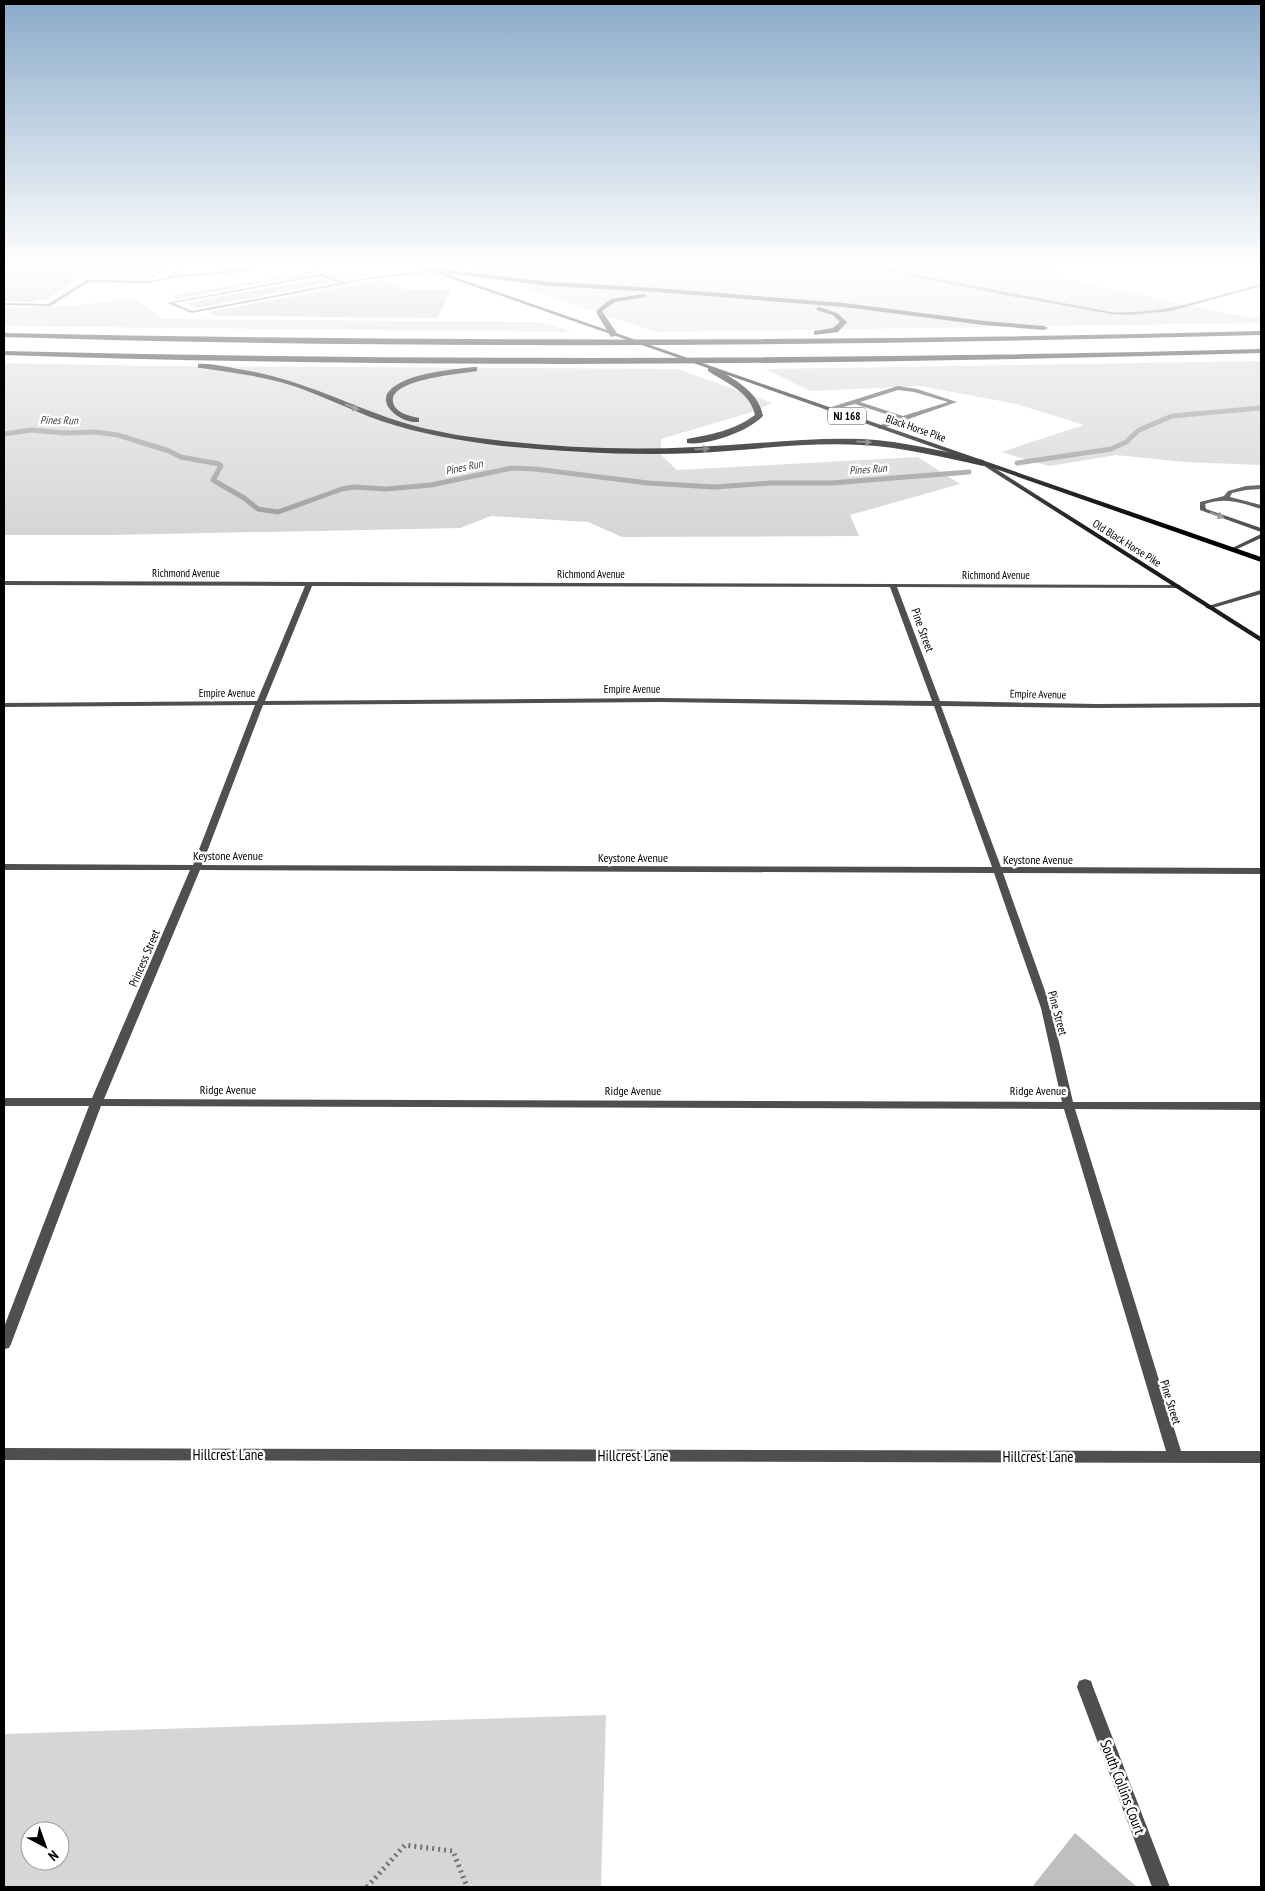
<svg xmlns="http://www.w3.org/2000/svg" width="1265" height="1891" viewBox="0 0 1265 1891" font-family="'PT Sans Narrow',sans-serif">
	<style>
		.green { fill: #d6d6d6; fill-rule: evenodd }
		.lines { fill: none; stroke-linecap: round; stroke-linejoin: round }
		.stream { stroke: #9d9d9d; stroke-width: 5 }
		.building { fill: #bfbfbf }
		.path { stroke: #717171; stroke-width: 5; stroke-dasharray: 2 4; stroke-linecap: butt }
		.lane { fill: #4f4f4f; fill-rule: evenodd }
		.street { fill: #4f4f4f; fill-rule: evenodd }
		.secondary { fill: #1c1c1c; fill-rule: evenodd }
		.primary { fill: #000; fill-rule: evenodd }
		.highway { fill: #000; fill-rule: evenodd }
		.oneway { fill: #595959 }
		.oneway2 { fill: #959595 }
		.labels { text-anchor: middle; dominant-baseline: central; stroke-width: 5; stroke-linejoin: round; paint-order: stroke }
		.shield { fill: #fff; stroke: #4c4c4c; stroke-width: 1 }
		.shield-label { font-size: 11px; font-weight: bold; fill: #000 }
		.far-water-label { font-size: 11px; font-style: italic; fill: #3e3e3e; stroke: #fff }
		.far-street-label { font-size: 11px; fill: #000; stroke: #fff }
		.street-label { font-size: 12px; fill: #000; stroke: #fff }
		.near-street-label { font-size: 15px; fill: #000; stroke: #fff }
	</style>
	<rect width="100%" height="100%" fill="#fff"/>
	<!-- green -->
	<path class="green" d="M 473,267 L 1064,267 L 1046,275 L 1251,318 L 1261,317 L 1261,323 L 655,332 L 466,268 Z
		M 135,298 L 162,319 L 542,322 L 574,332 L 4,326 L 4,307 L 71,306 Z
		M 1261,361 L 1261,465 L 1185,462 L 1116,455 L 1049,466 L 1001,452 L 1084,425 L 1017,404 L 920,386 L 810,391 L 765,369 Z
		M 4,363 L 150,366 L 678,369 L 772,403 L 752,412 L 661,439 L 661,455 L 677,470 L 918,457 L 960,484 L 850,515 L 859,536 L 622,537 L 588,522 L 491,516 L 460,528 L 112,535 L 4,535 Z
		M 606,1715 L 601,1887 L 4,1887 L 4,1734 ZM 30,1831 L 60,1831 L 60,1861 L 30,1861 Z"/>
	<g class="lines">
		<!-- stream -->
		<path class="stream" d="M 4,434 L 31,430 L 65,433 L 95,432 L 118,435 L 169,451 L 181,457 L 219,464 L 221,466 L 213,480 L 244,498 L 258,509 L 278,512 L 342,489 L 354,487 L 386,489 L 431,485 L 512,468 L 535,469 L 648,483 L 714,487 L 771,483 L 831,483 L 969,472
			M 1017,463 L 1111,449 L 1126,442 L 1139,430 L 1172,416 L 1261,408"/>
	</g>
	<!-- building -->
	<path class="building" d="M 16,267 L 170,267 L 154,278 L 148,279 L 100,278 L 88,273 L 45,300 L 38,300 L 34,302 L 4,301 L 4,274 Z
		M 319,270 L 335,275 L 356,271 L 369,276 L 345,280 L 321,272 L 177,299 L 171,296 Z
		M 321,278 L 332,282 L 198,308 L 186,303 Z
		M 380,280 L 409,290 L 451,290 L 437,318 L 217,316 L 208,312 Z
		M 1075,1833 L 1137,1887 L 1032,1887 Z"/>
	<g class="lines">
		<!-- path -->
		<path class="path" d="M 367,1887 L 405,1845 L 453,1851 L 467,1887"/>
		<!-- lane -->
		<path class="lane" d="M 183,267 L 187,267 L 177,275 L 265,267 L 244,272 L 172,278 L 148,283 L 89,282 L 51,306 L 4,305 L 4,303 L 48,304 L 86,280 L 148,281 L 171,276 Z
			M 434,270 L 435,272 L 372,279 L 192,313 L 167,303 L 321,274 L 345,282 L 372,277 ZM 321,276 L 339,283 L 192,311 L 174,303 Z
			M 898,386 L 917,389 L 957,402 L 880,429 L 878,428 L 878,426 L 898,418 L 855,404 L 828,411 L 825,409 ZM 898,390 L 914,392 L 948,402 L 903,416 L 860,402 Z
			M 1261,485 L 1261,489 L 1246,490 L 1232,493 L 1230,497 L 1261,505 L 1261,509 C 1241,503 1226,497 1205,504 L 1206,509 L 1261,528 L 1261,532 L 1200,510 L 1200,502 L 1224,496 L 1228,491 L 1246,486 Z
			M 1261,534 L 1261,538 L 1233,551 L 1228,550 Z
			M 1261,590 L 1261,594 L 1209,609 L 1205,607 Z"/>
		<!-- street -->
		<path class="street" d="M 6,267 L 11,267 L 4,270 L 4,268 Z
			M 447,267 L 456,267 L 431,271 L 429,270 Z
			M 868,267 L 874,267 L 1111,312 C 1165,315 1210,297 1261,284 L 1261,286 L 1171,311 L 1129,315 L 1111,314 L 1010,296 Z
			M 4,581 L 1180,585 L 1180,587 L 1178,588 L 897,587 L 940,701 L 1096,704 L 1261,703 L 1261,707 L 1096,708 L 941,706 L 1001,867 L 1261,868 L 1261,874 L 1003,873 L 1051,1008 L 1073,1102 L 1261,1102 L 1261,1110 L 1075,1109 L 1181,1451 L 1261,1451 L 1261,1463 L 4,1460 L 4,1448 L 1166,1451 L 1064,1109 L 101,1106 L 11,1344 L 9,1348 L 4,1349 L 4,1327 L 89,1106 L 4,1106 L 4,1098 L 92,1098 L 190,870 L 4,870 L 4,864 L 193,865 L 255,705 L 4,707 L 4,703 L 257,701 L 305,586 L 4,585 ZM 312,586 L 890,587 L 932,701 L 660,698 L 265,701 ZM 660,702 L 934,706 L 992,867 L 202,865 L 263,705 ZM 200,870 L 994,873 L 1041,1008 L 1062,1102 L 104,1099 Z
			M 1085,1679 L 1091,1681 L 1093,1687 L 1170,1887 L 1152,1887 L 1077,1687 L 1079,1681 Z"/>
		<!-- secondary -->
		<path class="secondary" d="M 981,462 L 985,462 L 1261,637 L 1261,642 L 981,464 Z"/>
		<!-- primary -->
		<path class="primary" d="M 419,267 L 426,267 L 1261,557 L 1261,562 Z"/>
		<!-- highway -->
		<path class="highway" d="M 431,268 L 551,282 L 656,288 L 844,303 L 984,321 L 1044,326 L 1048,328 L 1044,330 L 984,325 L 844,307 L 656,292 L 551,286 L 429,271 L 428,270 Z
			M 644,294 L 647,296 L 646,297 L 615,302 L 602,311 L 618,335 L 611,337 L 597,314 L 597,310 L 611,299 Z
			M 819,307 L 837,313 L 847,322 L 838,332 L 814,335 L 814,331 L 833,328 L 840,322 L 833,315 L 817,310 L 816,309 Z
			M 1261,331 L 1261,335 C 842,346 423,350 4,337 L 4,333 C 423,342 842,342 1261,331 Z
			M 1261,349 L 1261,353 C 842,365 423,369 4,355 L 4,351 C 423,361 842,360 1261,349 Z
			M 198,364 C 211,363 226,367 238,369 C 292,377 336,399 386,417 C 412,426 438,432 464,436 C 541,447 619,451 696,447 C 751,445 806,437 861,439 C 902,441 943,451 983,460 L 987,463 L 983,466 C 943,457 902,447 861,445 C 806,442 752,450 697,453 C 632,456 567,452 502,446 C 461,441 420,434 381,421 C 347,409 314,391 280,382 C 254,375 227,372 201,368 L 198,368 Z
			M 474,367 L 477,367 L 477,371 C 461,374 389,379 393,402 C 395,413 410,416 419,418 L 419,422 C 400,424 371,401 395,386 C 416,372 449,370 474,367 Z
			M 708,367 L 714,367 C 734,380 758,390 763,416 C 749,431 708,446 687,443 L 687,439 C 712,434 733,431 755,415 C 750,392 727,383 708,371 Z"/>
	</g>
	<!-- one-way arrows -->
	<defs><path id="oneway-solid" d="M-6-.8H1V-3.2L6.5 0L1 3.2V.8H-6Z" transform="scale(1.25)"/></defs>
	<g class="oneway">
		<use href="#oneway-solid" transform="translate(352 407) rotate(22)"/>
		<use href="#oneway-solid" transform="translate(864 442) rotate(4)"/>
		<use href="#oneway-solid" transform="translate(702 449) rotate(-3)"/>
	</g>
	<use class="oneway2" href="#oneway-solid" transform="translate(1217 515) rotate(19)"/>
	<!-- sky -->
	<linearGradient id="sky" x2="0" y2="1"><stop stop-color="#8aabca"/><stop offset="0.5" stop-color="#fff"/><stop offset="1" stop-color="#fff" stop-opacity="0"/></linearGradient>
	<rect width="1265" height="531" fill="url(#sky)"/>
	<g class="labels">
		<!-- shield labels -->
		<rect class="shield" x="828" y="407.5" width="38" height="17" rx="4"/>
		<g class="shield-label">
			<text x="847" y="416">NJ 168</text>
		</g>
		<!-- far-water labels -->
		<g class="far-water-label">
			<text transform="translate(59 420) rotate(1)">Pines Run</text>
			<text transform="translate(464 467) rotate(-12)">Pines Run</text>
			<text transform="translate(868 469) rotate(-4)">Pines Run</text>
		</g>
		<!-- far-street labels -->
		<g class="far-street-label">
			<text transform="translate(916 428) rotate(19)">Black Horse Pike</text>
			<text transform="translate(1127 543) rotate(32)">Old Black Horse Pike</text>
			<text x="186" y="573">Richmond Avenue</text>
			<text x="591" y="574">Richmond Avenue</text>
			<text x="996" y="575">Richmond Avenue</text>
			<text x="632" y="689">Empire Avenue</text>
			<text x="227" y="693">Empire Avenue</text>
			<text transform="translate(1038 694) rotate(1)">Empire Avenue</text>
		</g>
		<!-- street labels -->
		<g class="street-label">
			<text transform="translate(923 630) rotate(70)">Pine Street</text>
			<text x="228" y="855">Keystone Avenue</text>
			<text x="633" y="857">Keystone Avenue</text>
			<text x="1038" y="859">Keystone Avenue</text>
			<text transform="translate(144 958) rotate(-67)">Princess Street</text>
			<text transform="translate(1058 1013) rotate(75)">Pine Street</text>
			<text x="228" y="1089">Ridge Avenue</text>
			<text x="633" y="1090">Ridge Avenue</text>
			<text x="1038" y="1090">Ridge Avenue</text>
			<text transform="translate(1171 1402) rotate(73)">Pine Street</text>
		</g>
		<!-- near-street labels -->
		<g class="near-street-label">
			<text x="228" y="1454">Hillcrest Lane</text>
			<text x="633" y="1455">Hillcrest Lane</text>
			<text x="1038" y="1456">Hillcrest Lane</text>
			<text transform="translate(1123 1787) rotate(69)">South Collins Court</text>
		</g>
	</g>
	<!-- border -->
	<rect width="1265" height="1891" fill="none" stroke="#000000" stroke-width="10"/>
	<!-- north arrow -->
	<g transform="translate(45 1846) rotate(139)"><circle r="24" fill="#ffffff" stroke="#999999"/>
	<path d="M0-4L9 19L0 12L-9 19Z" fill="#000000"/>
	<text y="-8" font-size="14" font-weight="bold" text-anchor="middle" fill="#000000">N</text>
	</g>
</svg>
